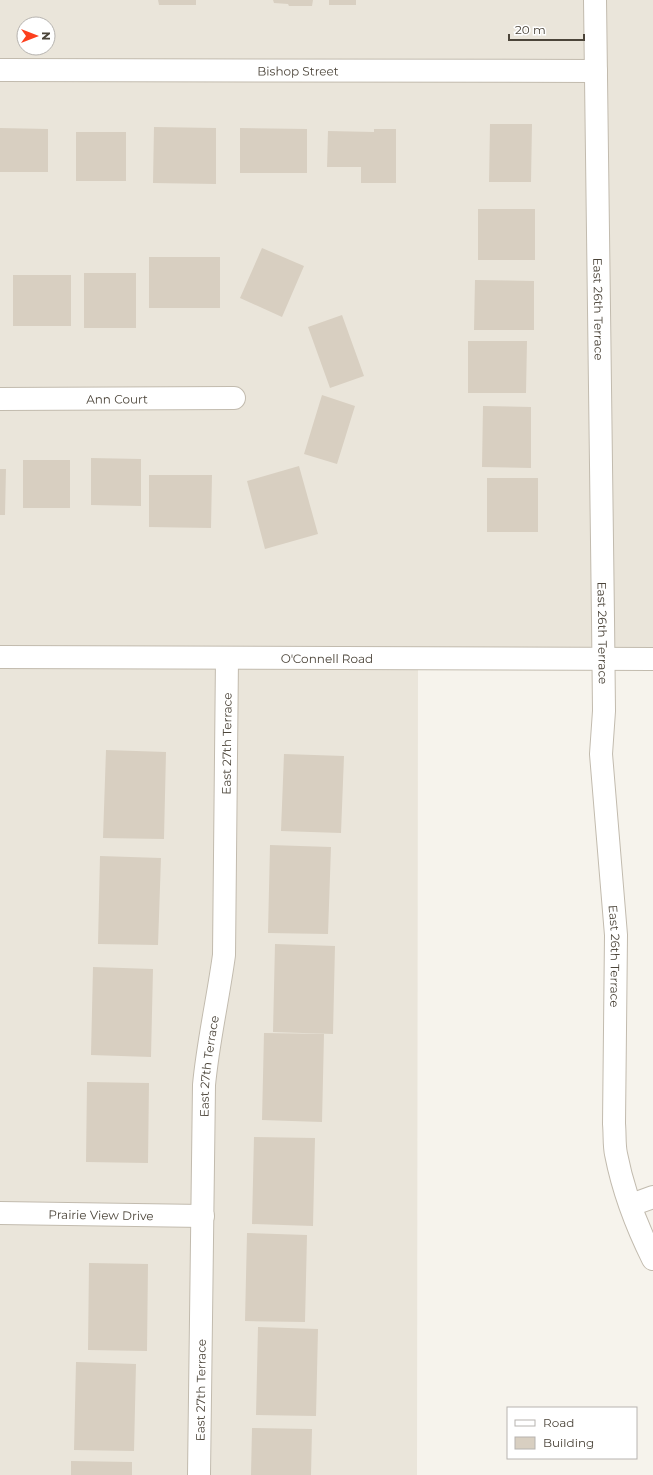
<svg xmlns="http://www.w3.org/2000/svg" width="653" height="1475" viewBox="0 0 653 1475" font-family="Montserrat,sans-serif">
	<style>
		.residential { fill: #eae5da; fill-rule: evenodd }
		.building { fill: #d8cfc1 }
		.lines { fill: none; stroke-linecap: round; stroke-linejoin: round }
		.minor-casing { stroke: #c2bbae; stroke-width: 24 }
		.tertiary-casing { stroke: #c2bbae; stroke-width: 24 }
		.minor { stroke: #fff; stroke-width: 22 }
		.tertiary { stroke: #fff; stroke-width: 22 }
		.labels { text-anchor: middle; dominant-baseline: central; stroke-width: 3; stroke-linejoin: round; paint-order: stroke }
		.street-label { font-size: 12px; fill: #4b4439; stroke: #fff }
	</style>
	<rect width="100%" height="100%" fill="#f6f3ec"/>
	<!-- residential -->
	<path class="residential" d="M 0,0 L 653,0 L 653,659 L 418,660 L 417,1475 L 0,1475 ZM 24,24 L 48,24 L 48,48 L 24,48 Z"/>
	<!-- building -->
	<path class="building" d="M 158,0 L 196,0 L 196,5 L 159,5 Z
		M 273,0 L 313,0 L 312,6 L 289,6 L 288,4 L 274,3 Z
		M 329,0 L 356,0 L 356,5 L 329,5 Z
		M 490,124 L 532,124 L 531,182 L 489,182 Z
		M 154,127 L 216,128 L 216,184 L 153,183 Z
		M 0,128 L 48,129 L 48,172 L 0,172 Z
		M 240,128 L 307,129 L 307,173 L 240,173 Z
		M 374,129 L 396,129 L 396,183 L 361,183 L 361,167 L 327,167 L 328,131 L 374,132 Z
		M 76,132 L 126,132 L 126,181 L 76,181 Z
		M 478,209 L 535,209 L 535,260 L 478,260 Z
		M 262,248 L 304,266 L 282,317 L 240,298 Z
		M 149,257 L 220,257 L 220,308 L 149,308 Z
		M 84,273 L 136,273 L 136,328 L 84,328 Z
		M 13,275 L 71,275 L 71,326 L 13,326 Z
		M 475,280 L 534,281 L 534,330 L 474,330 Z
		M 342,315 L 364,376 L 330,388 L 308,327 Z
		M 468,341 L 527,341 L 526,393 L 468,393 Z
		M 322,395 L 355,406 L 337,464 L 304,454 Z
		M 483,406 L 531,407 L 531,468 L 482,467 Z
		M 91,458 L 141,459 L 141,506 L 91,505 Z
		M 23,460 L 70,460 L 70,508 L 23,508 Z
		M 299,466 L 318,534 L 265,549 L 247,481 Z
		M 0,469 L 6,469 L 5,515 L 0,515 Z
		M 149,475 L 212,475 L 211,528 L 149,527 Z
		M 487,478 L 538,478 L 538,532 L 487,532 Z
		M 106,750 L 166,752 L 164,839 L 103,838 Z
		M 284,754 L 344,756 L 341,833 L 281,831 Z
		M 270,845 L 331,847 L 328,934 L 268,933 Z
		M 100,856 L 161,858 L 158,945 L 98,944 Z
		M 275,944 L 335,946 L 333,1034 L 273,1032 Z
		M 93,967 L 153,969 L 151,1057 L 91,1055 Z
		M 264,1033 L 324,1034 L 322,1122 L 262,1120 Z
		M 87,1082 L 149,1083 L 148,1163 L 86,1162 Z
		M 254,1137 L 315,1138 L 313,1226 L 252,1224 Z
		M 247,1233 L 307,1235 L 305,1322 L 245,1321 Z
		M 89,1263 L 148,1264 L 147,1351 L 88,1350 Z
		M 258,1327 L 318,1329 L 316,1416 L 256,1415 Z
		M 76,1362 L 136,1364 L 134,1451 L 74,1450 Z
		M 252,1428 L 312,1429 L 311,1475 L 251,1475 Z
		M 71,1461 L 132,1462 L 132,1475 L 71,1475 Z"/>
	<g class="lines">
		<!-- minor casing -->
		<g class="minor-casing">
			<g id="minor">
				<path id="s1" d="M 595,0 L 603,619 L 604,711 L 601,754 L 616,935 L 614,1124 C 615,1134 614,1145 616,1154 C 623,1190 637,1227 653,1259"/>
				<path id="s2" d="M 0,70 L 596,71"/>
				<path id="s3" d="M 0,399 L 234,398"/>
				<path d="M 631,1205 L 653,1197"/>
				<path id="s4" d="M 0,1213 L 203,1216"/>
				<path id="s5" d="M 199,1475 L 204,1085 C 208,1042 218,999 224,955 L 227,658"/>
			</g>
		</g>
		<!-- tertiary casing -->
		<g class="tertiary-casing">
			<g id="tertiary">
				<path id="s6" d="M 0,657 L 653,659"/>
			</g>
		</g>
		<!-- minor -->
		<use href="#minor" class="minor"/>
		<!-- tertiary -->
		<use href="#tertiary" class="tertiary"/>
	</g>
	<g class="labels">
		<!-- street labels -->
		<g class="street-label">
			<text stroke="none"><textPath href="#s2" startOffset="298">Bishop Street</textPath></text>
			<text stroke="none"><textPath href="#s1" startOffset="309">East 26th Terrace</textPath></text>
			<text stroke="none"><textPath href="#s3" startOffset="117">Ann Court</textPath></text>
			<text stroke="none"><textPath href="#s1" startOffset="633">East 26th Terrace</textPath></text>
			<text stroke="none"><textPath href="#s6" startOffset="327">O'Connell Road</textPath></text>
			<text stroke="none"><textPath href="#s5" startOffset="733">East 27th Terrace</textPath></text>
			<text stroke="none"><textPath href="#s1" startOffset="957">East 26th Terrace</textPath></text>
			<text stroke="none"><textPath href="#s5" startOffset="409">East 27th Terrace</textPath></text>
			<text stroke="none"><textPath href="#s4" startOffset="101">Prairie View Drive</textPath></text>
			<text stroke="none"><textPath href="#s5" startOffset="85">East 27th Terrace</textPath></text>
		</g>
	</g>
	<!-- legend -->
	<rect x="507" y="1407" width="130" height="52" fill="#ffffff" stroke="#b7b4b0"/>
	<rect x="515" y="1420" width="20" height="6" fill="#ffffff" stroke="#b7b4b0"/>
	<text x="543" y="1427" font-size="12" fill="#4b4439">Road</text>
	<rect x="515" y="1437" width="20" height="12" fill="#d8cfc1" stroke="#b7b4b0"/>
	<text x="543" y="1447" font-size="12" fill="#4b4439">Building</text>
	<!-- north arrow -->
	<g transform="translate(36 36) rotate(90)"><circle r="19" fill="#ffffff" stroke="#b7b4b0"/>
	<path d="M0-3L7 15L0 10L-7 15Z" fill="#fc3f1d"/>
	<text y="-6" font-size="11" font-weight="bold" text-anchor="middle" fill="#4b4439">N</text>
	</g>
	<!-- scale -->
	<path d="M509 34v6h75v-6" fill="none" stroke="#4b4439" stroke-width="2"/>
	<text x="515" y="34" font-size="12" fill="#4b4439" stroke="#ffffff" stroke-width="3" paint-order="stroke">20 m</text>
</svg>
